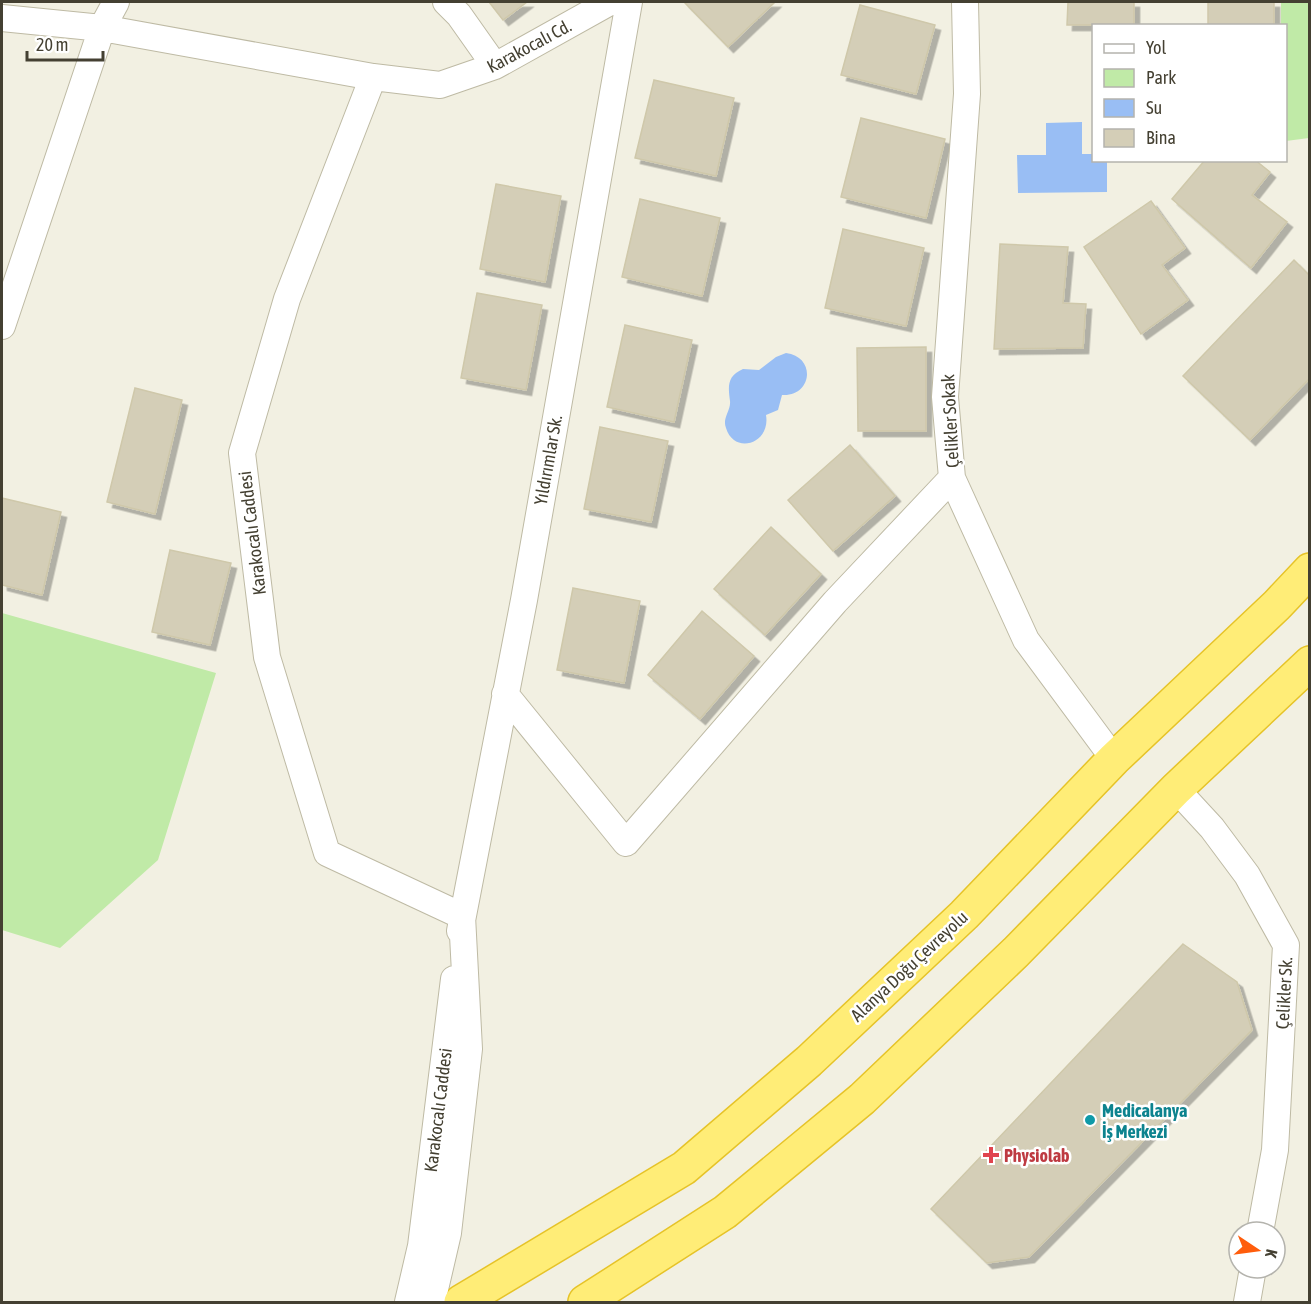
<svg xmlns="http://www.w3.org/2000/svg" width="1311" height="1304" viewBox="0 0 1311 1304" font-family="'Asap Condensed',sans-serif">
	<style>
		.green { fill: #c0eaa7 }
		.water { fill: #99bef4 }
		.building { fill: #d4ceb7; stroke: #cfc8aa; stroke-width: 1.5; filter: url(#shadow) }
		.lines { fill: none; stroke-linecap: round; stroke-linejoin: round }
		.minor-casing { stroke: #bebaa4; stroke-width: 28 }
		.trunk-casing { stroke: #e6c328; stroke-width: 36 }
		.minor { stroke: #fff; stroke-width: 26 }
		.trunk { stroke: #ffed77; stroke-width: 33 }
		.culture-dot { fill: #0f9aa8; stroke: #fff; stroke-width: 2 }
		.health-dot { fill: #e0444e; stroke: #fff; stroke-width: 2 }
		.labels { text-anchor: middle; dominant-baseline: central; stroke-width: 5; stroke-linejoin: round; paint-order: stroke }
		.street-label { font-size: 18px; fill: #444032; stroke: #fff }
		.culture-label { font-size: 18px; font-weight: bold; fill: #0d838f; stroke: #fff; text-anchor: start }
		.health-label { font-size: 18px; font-weight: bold; fill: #be3a42; stroke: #fff; text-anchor: start }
	</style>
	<defs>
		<filter id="shadow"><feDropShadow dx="5.5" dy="5.5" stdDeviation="0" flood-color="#0004"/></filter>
	</defs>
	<rect width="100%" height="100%" fill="#f2f0e2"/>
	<!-- green -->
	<path class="green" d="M 1281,2 L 1310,2 L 1309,138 L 1286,141 L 1286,26 L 1281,25 Z
		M 2,613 L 216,673 L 158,860 L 60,948 L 2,930 Z"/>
	<!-- water -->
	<path class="water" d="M 1082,122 L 1082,154 L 1093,154 L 1094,160 L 1107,161 L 1107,192 L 1018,193 L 1017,155 L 1046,155 L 1046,123 Z
		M 786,353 C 817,357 812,397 782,395 L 778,410 L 766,415 C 771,444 734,455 726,428 C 722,418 731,411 730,401 C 728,386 727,376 743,369 L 759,370 L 776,357 Z"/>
	<!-- building -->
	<path class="building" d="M 489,2 L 527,2 L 503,20 Z
		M 684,2 L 775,2 L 728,47 Z
		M 1068,2 L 1134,2 L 1134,25 L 1067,25 Z
		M 1208,2 L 1274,2 L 1274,26 L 1208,26 Z
		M 860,5 L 935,25 L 916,94 L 841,75 Z
		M 654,80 L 734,98 L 716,176 L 635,158 Z
		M 861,118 L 945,139 L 926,218 L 841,197 Z
		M 1205,160 L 1255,160 L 1270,172 L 1252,195 L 1287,222 L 1251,268 L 1172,199 Z
		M 496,184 L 561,196 L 545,282 L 480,269 Z
		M 640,199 L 720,218 L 702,296 L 622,277 Z
		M 1151,201 L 1185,248 L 1162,265 L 1188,300 L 1141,334 L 1084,247 Z
		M 843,229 L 924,248 L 906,326 L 825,308 Z
		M 1000,244 L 1068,247 L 1063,303 L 1086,304 L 1083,348 L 994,349 Z
		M 1294,260 L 1310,276 L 1310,378 L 1250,440 L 1183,376 Z
		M 477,293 L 542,305 L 526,390 L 461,378 Z
		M 625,325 L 692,340 L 674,422 L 607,407 Z
		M 926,347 L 926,431 L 858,431 L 857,348 Z
		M 135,388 L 182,400 L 155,514 L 107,502 Z
		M 600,427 L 668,441 L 651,522 L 584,509 Z
		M 850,445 L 895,496 L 833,551 L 788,500 Z
		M 2,498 L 61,512 L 42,595 L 2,585 Z
		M 771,527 L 821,574 L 765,635 L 714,589 Z
		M 170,550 L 231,563 L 210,645 L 152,632 Z
		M 573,588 L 640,601 L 624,683 L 557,670 Z
		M 702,611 L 754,656 L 700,719 L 648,675 Z
		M 1183,944 L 1237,982 L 1252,1030 L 1029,1257 L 987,1263 L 931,1209 Z"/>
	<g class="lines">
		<!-- minor casing -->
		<g class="minor-casing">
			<path id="minor" d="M 446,2 L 459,15 L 495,66
				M 965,2 L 967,94 L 945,397 L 952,478 L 1026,640 L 1114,759
				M 2,18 L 102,28 L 373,77 L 440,85 L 495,66 L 610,2
				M 373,77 L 287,299 L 242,453 L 267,657 L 327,853 L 462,916 L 469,1049 L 448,1233 L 432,1302
				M 2,326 L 102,28 L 116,2
				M 505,694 L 626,843 L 835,602 L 952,478
				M 1176,789 L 1212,828 L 1247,875 L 1286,945 L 1275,1150 L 1260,1232
				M 460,931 L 524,600 L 629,2
				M 408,1302 L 421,1246 L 454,979
				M 1247,1302 L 1253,1268"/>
		</g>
		<!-- trunk casing -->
		<g class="trunk-casing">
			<path id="trunk" d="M 461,1302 L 684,1168 L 809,1061 L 964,915 L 1114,759 L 1277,605 L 1310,570
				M 585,1302 L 725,1212 L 862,1099 L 1016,952 L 1176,789 L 1310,663"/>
		</g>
		<!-- minor -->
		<use href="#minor" class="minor"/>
		<!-- trunk -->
		<use href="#trunk" class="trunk"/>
	</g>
	<!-- markers -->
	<circle class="culture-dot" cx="1090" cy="1120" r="6"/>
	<path class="health-dot" d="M988 1146h6v6h6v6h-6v6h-6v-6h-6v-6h6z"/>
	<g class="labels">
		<!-- street labels -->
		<g class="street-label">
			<text transform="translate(529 46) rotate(-28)">Karakocalı Cd.</text>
			<text transform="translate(950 421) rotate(-93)">Çelikler Sokak</text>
			<text transform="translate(548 460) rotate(-80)">Yıldırımlar Sk.</text>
			<text transform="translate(252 533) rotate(-97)">Karakocalı Caddesi</text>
			<text transform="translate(909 966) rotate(-43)">Alanya Doğu Çevreyolu</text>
			<text transform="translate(1284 993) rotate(-87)">Çelikler Sk.</text>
			<text transform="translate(438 1110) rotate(-83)">Karakocalı Caddesi</text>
		</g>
		<!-- culture labels -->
		<g class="culture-label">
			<text x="1102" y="1110">Medicalanya<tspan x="1102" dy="21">İş Merkezi</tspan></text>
		</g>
		<!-- health labels -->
		<g class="health-label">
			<text x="1004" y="1155">Physiolab</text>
		</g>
	</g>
	<!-- border -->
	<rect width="1311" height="1304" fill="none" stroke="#444032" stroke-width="6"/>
	<!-- legend -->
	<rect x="1092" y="24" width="195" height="138" fill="#ffffff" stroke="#b4b3ad" stroke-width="1.5"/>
	<rect x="1104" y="44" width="30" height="9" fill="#ffffff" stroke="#b4b3ad" stroke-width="1.5"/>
	<text x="1146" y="54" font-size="18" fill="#444032">Yol</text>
	<rect x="1104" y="69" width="30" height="18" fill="#c0eaa7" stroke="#b4b3ad" stroke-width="1.5"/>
	<text x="1146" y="84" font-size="18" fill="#444032">Park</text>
	<rect x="1104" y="99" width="30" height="18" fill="#99bef4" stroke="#b4b3ad" stroke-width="1.5"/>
	<text x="1146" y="114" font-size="18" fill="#444032">Su</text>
	<rect x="1104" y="129" width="30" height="18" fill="#d4ceb7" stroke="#b4b3ad" stroke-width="1.5"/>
	<text x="1146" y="144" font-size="18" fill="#444032">Bina</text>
	<!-- north arrow -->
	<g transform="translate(1257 1250) rotate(103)"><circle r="28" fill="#ffffff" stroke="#b4b3ad" stroke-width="1.5"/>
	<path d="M0-4.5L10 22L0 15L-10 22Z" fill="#ff5d0c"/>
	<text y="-9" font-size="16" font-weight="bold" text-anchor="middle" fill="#444032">K</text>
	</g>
	<!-- scale -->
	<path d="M27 51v9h76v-9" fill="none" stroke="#444032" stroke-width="3"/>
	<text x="36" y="51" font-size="18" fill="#444032" stroke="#ffffff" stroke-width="4.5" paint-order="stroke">20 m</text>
</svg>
